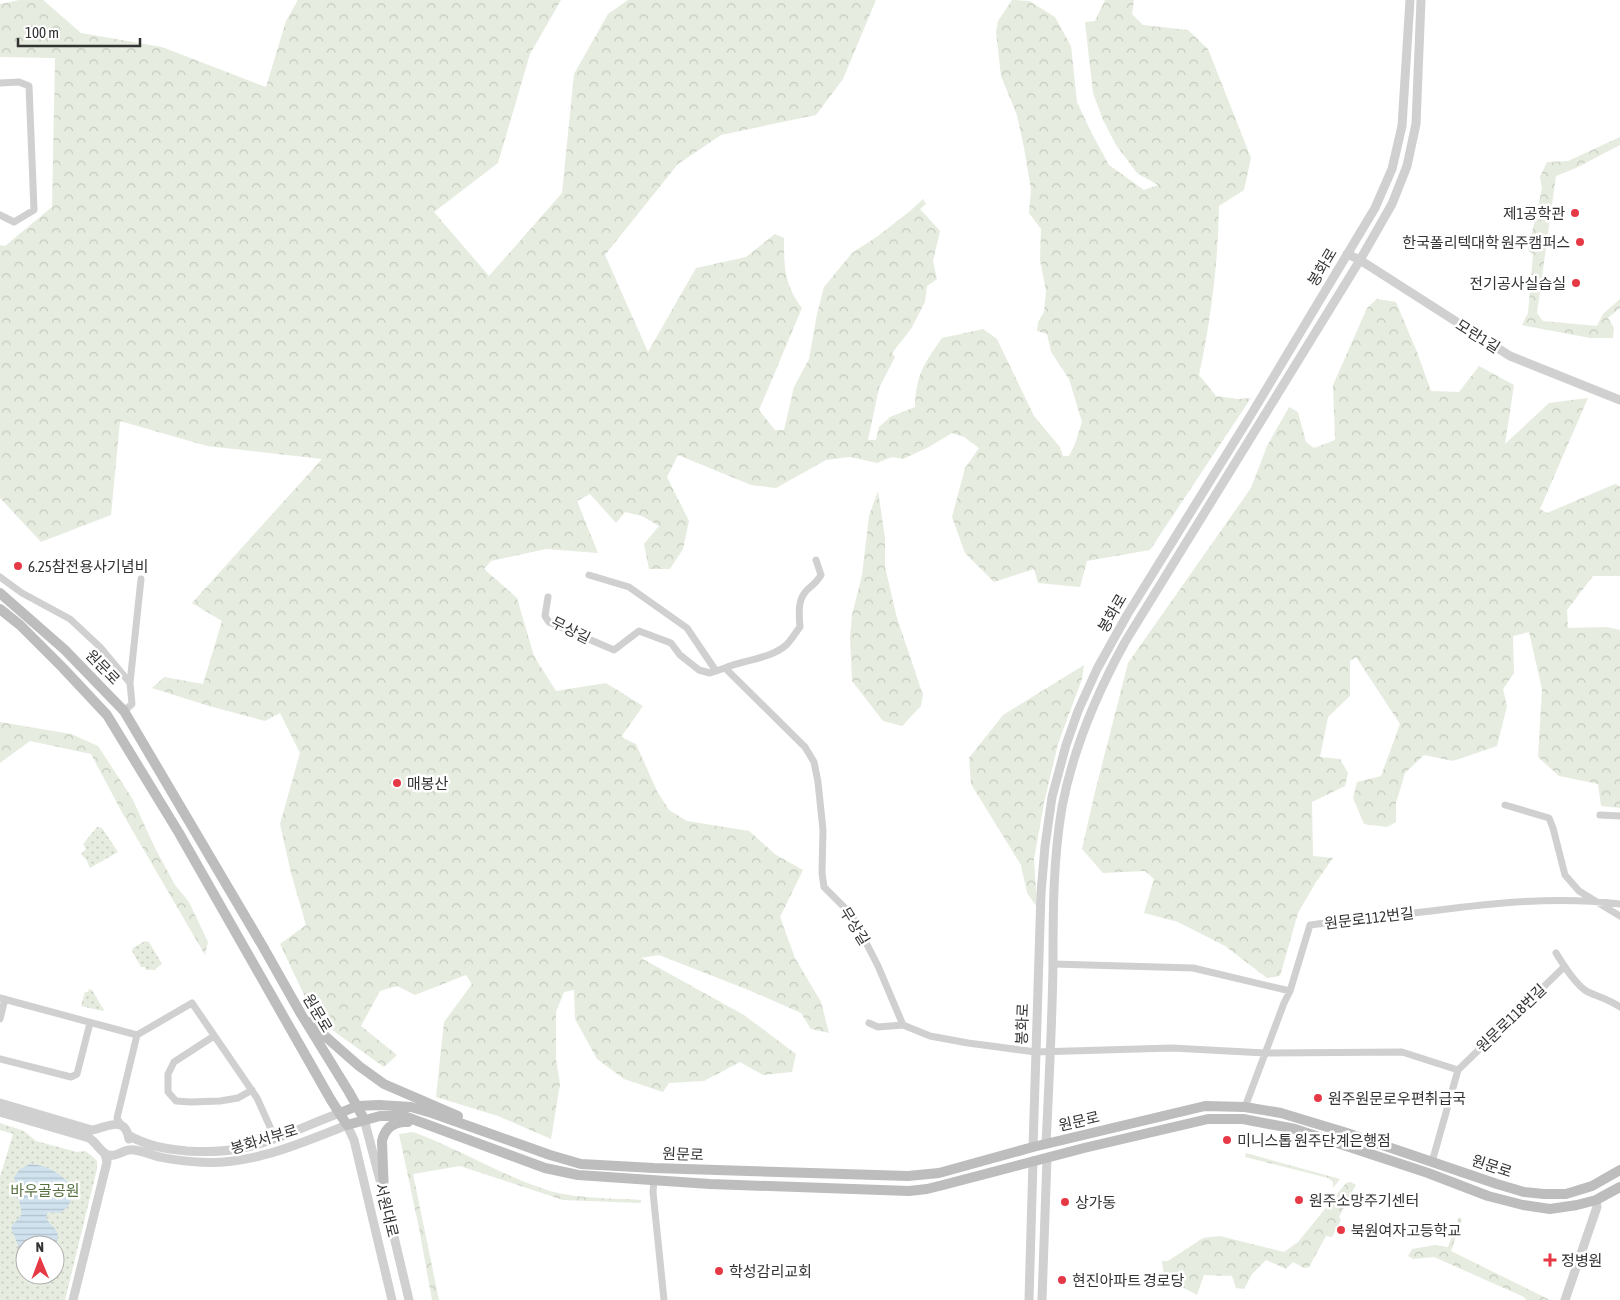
<svg xmlns="http://www.w3.org/2000/svg" width="1620" height="1300" viewBox="0 0 1620 1300" font-family="'Asap Condensed','Noto Sans KR',sans-serif">
	<style>
		.forest { fill: url(#forest-crowns) }
		.park { fill: url(#park-dots); fill-rule: evenodd }
		.water { fill: url(#water-rules) }
		.lines { fill: none; stroke-linecap: round; stroke-linejoin: round }
		.minor { stroke: #d0d0d0; stroke-width: 7 }
		.tertiary { stroke: #d0d0d0; stroke-width: 9 }
		.secondary { stroke: #bdbdbd; stroke-width: 10 }
		.poi-dot { fill: #e63946; stroke: #fff; stroke-width: 2 }
		.labels { text-anchor: middle; dominant-baseline: central; stroke-width: 5; stroke-linejoin: round; paint-order: stroke }
		.poi-label { font-size: 15px; fill: #333; stroke: #fff; text-anchor: start }
		.street-label { font-size: 15px; fill: #333; stroke: #fff }
		.park-label { font-size: 15px; fill: #56703f; stroke: #fff }
	</style>
	<defs>
		<pattern id="forest-crowns" width="20" height="18" patternUnits="userSpaceOnUse" patternTransform="scale(1.25)"><rect width="20" height="18" fill="#e6ecdf"/><path d="M2 6a3 3 0 1 1 6 0M12 15a3 3 0 1 1 6 0" fill="none" stroke="#c6cbc0"/></pattern>
		<pattern id="park-dots" width="8" height="8" patternUnits="userSpaceOnUse" patternTransform="scale(1.25)"><rect width="8" height="8" fill="#e6ecdf"/><path d="M2 2h.1M6 6h.1" fill="none" stroke="#c6cbc0" stroke-width="1.8" stroke-linecap="round"/></pattern>
		<pattern id="water-rules" width="6" height="5" patternUnits="userSpaceOnUse" patternTransform="scale(1.25)"><rect width="6" height="5" fill="#cfe2ee"/><path d="M0 2.5h6" fill="none" stroke="#b2c2cd"/></pattern>
	</defs>
	<rect width="100%" height="100%" fill="#fff"/>
	<!-- forest -->
	<path class="forest" d="M 19,0 L 43,0 L 81,33 L 162,47 L 266,87 L 286,21 L 298,0 L 561,0 L 530,54 L 498,163 L 434,212 L 489,276 L 562,193 L 574,74 L 608,14 L 628,0 L 876,0 L 843,79 L 816,115 L 721,135 L 678,164 L 605,255 L 648,352 L 696,268 L 746,257 L 775,234 L 784,238 C 784,267 784,284 802,308 L 759,410 L 775,430 L 784,430 L 794,387 L 809,359 L 817,314 L 824,287 L 852,253 L 878,236 L 910,211 L 923,199 L 926,204 L 920,209 L 940,231 L 933,261 L 937,279 L 927,286 L 925,302 L 911,329 L 892,353 L 895,357 L 879,388 L 868,440 L 876,440 L 879,427 L 890,417 L 915,407 C 916,374 924,364 942,338 L 983,329 L 997,339 L 1034,416 L 1060,447 L 1063,456 L 1069,456 L 1075,444 L 1082,422 L 1069,379 L 1051,352 L 1047,334 L 1037,331 L 1038,322 L 1044,312 L 1046,291 L 1040,260 L 1041,229 L 1029,213 L 1031,189 L 1024,148 L 1017,115 L 1001,76 L 996,32 L 998,21 L 1012,0 L 1029,1 L 1055,17 L 1071,46 L 1077,102 L 1091,132 L 1109,165 L 1144,190 L 1158,185 L 1137,173 L 1116,145 L 1103,120 L 1093,93 L 1085,22 L 1095,21 L 1105,0 L 1134,0 L 1132,14 L 1143,25 L 1188,30 L 1208,49 L 1251,158 L 1244,190 L 1219,206 C 1218,263 1211,320 1199,375 L 1216,396 L 1238,399 L 1251,398 L 1150,550 L 1087,561 L 1080,587 L 1038,583 L 1034,569 L 994,582 L 965,553 L 952,517 L 965,468 L 979,448 L 964,437 L 952,433 L 927,448 L 903,459 L 892,457 L 877,463 L 850,457 L 826,460 L 776,488 L 751,485 L 678,455 L 667,477 L 689,521 L 683,549 L 670,569 L 649,569 L 644,544 L 659,526 L 642,516 L 625,512 L 616,523 L 590,494 L 577,501 L 598,553 L 546,549 L 491,561 L 484,569 L 517,598 L 534,656 L 556,691 L 606,683 L 643,706 L 621,737 L 636,744 L 657,791 L 669,810 L 687,821 L 749,831 L 776,855 L 803,870 L 780,917 L 795,958 L 821,1002 L 829,1033 L 811,1029 L 801,1013 L 751,991 L 659,955 L 641,958 L 744,1015 L 796,1054 L 792,1072 L 763,1075 L 740,1062 L 704,1081 L 669,1083 L 663,1092 L 624,1079 L 597,1059 L 575,1019 L 574,990 L 564,992 L 556,1012 L 556,1059 L 560,1084 L 551,1139 L 498,1116 L 436,1097 L 444,1022 L 472,984 L 466,975 L 415,995 L 397,986 L 380,991 L 361,1026 L 397,1055 L 384,1067 L 339,1035 L 313,1014 L 280,944 L 306,925 L 291,873 L 280,824 L 300,753 L 280,713 L 265,721 L 209,706 L 152,688 L 164,677 L 203,684 L 222,621 L 192,603 L 322,459 L 207,446 L 120,421 L 111,515 L 41,542 L 0,498 L 0,245 L 5,246 L 52,207 L 55,58 L 0,57 L 0,4 Z
		M 1620,137 L 1620,145 L 1576,168 L 1556,176 L 1537,313 L 1543,321 L 1597,326 L 1603,314 L 1620,299 L 1620,308 L 1608,318 L 1614,328 L 1613,338 L 1590,338 L 1522,325 L 1528,313 L 1533,255 L 1528,250 L 1542,189 L 1540,177 L 1547,162 L 1568,161 Z
		M 1377,299 L 1396,302 L 1417,352 L 1431,391 L 1459,392 L 1479,366 L 1514,385 L 1505,444 L 1549,403 L 1588,398 L 1540,509 L 1547,513 L 1615,484 L 1620,486 L 1620,576 L 1593,576 L 1567,610 L 1568,628 L 1607,627 L 1620,630 L 1620,808 L 1601,806 L 1598,784 L 1559,776 L 1538,757 L 1542,689 L 1529,632 L 1513,636 L 1514,673 L 1503,689 L 1507,706 L 1497,746 L 1453,761 L 1424,755 L 1405,773 L 1396,803 L 1396,822 L 1387,827 L 1364,824 L 1353,798 L 1357,782 L 1381,776 L 1400,724 L 1356,657 L 1350,661 L 1350,696 L 1328,717 L 1320,757 L 1340,759 L 1348,773 L 1345,786 L 1312,802 L 1313,856 L 1333,858 L 1316,882 L 1298,913 L 1280,976 L 1267,978 L 1225,946 L 1178,922 L 1144,913 L 1154,879 L 1145,871 L 1103,873 L 1082,849 L 1095,792 L 1128,663 L 1251,488 L 1267,446 L 1289,407 L 1298,412 L 1306,442 L 1314,448 L 1335,440 L 1333,385 L 1367,308 Z
		M 878,491 L 885,537 L 885,567 L 897,618 L 923,695 L 921,706 L 902,726 L 883,721 L 852,681 L 850,638 L 852,615 L 862,575 L 869,516 Z
		M 1084,665 L 1082,679 L 1058,744 L 1044,803 L 1034,859 L 1037,907 L 1027,893 L 1021,865 L 971,784 L 969,758 L 1003,715 Z
		M 0,722 L 71,734 L 98,746 L 132,798 L 155,848 L 175,885 L 189,902 L 208,942 L 205,955 L 124,816 L 91,754 L 30,741 L 0,763 Z
		M 413,1132 C 460,1149 502,1176 550,1191 C 578,1199 612,1198 641,1200 L 641,1203 L 563,1200 L 460,1166 L 413,1174 L 439,1300 L 432,1300 L 419,1228 L 399,1134 Z
		M 1246,1153 L 1340,1179 L 1333,1188 L 1333,1182 L 1328,1178 L 1245,1157 Z
		M 1351,1182 L 1356,1185 L 1349,1197 L 1349,1203 L 1343,1209 L 1339,1217 L 1341,1220 L 1332,1237 L 1326,1236 L 1309,1267 L 1304,1268 L 1293,1262 L 1286,1269 L 1266,1260 L 1252,1274 L 1244,1289 L 1236,1288 L 1232,1276 L 1204,1275 L 1197,1295 L 1164,1277 L 1162,1261 L 1168,1261 L 1203,1238 L 1220,1236 L 1284,1252 L 1298,1242 L 1346,1183 Z
		M 1459,1217 L 1462,1219 L 1451,1251 L 1548,1299 L 1548,1300 L 1526,1300 L 1524,1297 L 1434,1257 L 1413,1259 L 1408,1256 L 1412,1249 L 1435,1245 L 1448,1247 Z"/>
	<!-- park -->
	<path class="park" d="M 97,827 L 102,828 L 118,852 L 90,868 L 87,861 L 81,854 L 86,849 L 83,844 Z
		M 145,941 L 149,942 L 162,964 L 156,968 L 156,970 L 146,970 L 145,967 L 141,967 L 132,951 L 133,948 Z
		M 89,989 L 92,990 L 104,1010 L 103,1011 L 81,1006 L 85,992 L 88,992 Z
		M 0,1123 L 24,1131 L 36,1141 L 77,1152 L 85,1151 L 92,1156 L 97,1161 L 97,1169 L 65,1300 L 0,1300 L 0,1177 L 13,1134 L 0,1130 ZM 25,1245 L 55,1245 L 55,1275 L 25,1275 Z"/>
	<!-- water -->
	<path class="water" d="M 30,1164 C 48,1165 62,1174 73,1188 C 72,1201 70,1206 60,1213 L 48,1212 L 46,1217 C 52,1231 63,1227 55,1247 L 55,1245 L 25,1245 L 25,1257 L 19,1248 L 11,1227 L 22,1214 L 14,1177 L 20,1169 Z"/>
	<g class="lines">
		<!-- minor -->
		<path class="minor" d="M 0,83 L 19,82 L 29,86 L 34,210 L 14,222 L 0,215
			M 589,575 L 629,587 L 687,628 L 716,671
			M 0,577 L 22,593 L 70,619 L 100,647 L 130,683 L 132,704 L 124,711
			M 548,597 L 545,616 L 549,622 L 614,650 L 639,631 L 671,643 L 680,655 L 699,670 L 710,673 L 725,668 L 805,747 L 814,762 L 818,782 L 823,830 L 822,873 L 824,887 L 852,915 L 878,966 L 903,1025 L 930,1036 L 968,1043 L 1036,1052 L 1172,1048 L 1265,1053 L 1402,1052 L 1458,1070
			M 725,668 C 744,660 769,659 785,646 C 791,641 795,633 800,627 C 799,614 797,599 808,589 C 814,584 817,582 821,575 L 816,560
			M 130,683 L 141,579
			M 1505,805 L 1549,818 L 1553,828 L 1565,875 L 1579,891 L 1620,916
			M 1600,815 L 1620,816
			M 1556,953 C 1563,964 1576,986 1588,992 C 1599,997 1610,1000 1620,1007
			M 1053,964 L 1193,968 L 1290,991
			M 0,998 L 137,1035 L 192,1003 L 257,1098 L 275,1138
			M 0,1019 L 5,999
			M 869,1023 L 878,1027 L 903,1025
			M 214,1036 L 174,1062 L 168,1074 L 168,1092 L 176,1101 L 191,1102 L 220,1101 L 238,1098 L 252,1090
			M 0,1059 L 71,1077 L 77,1074 L 90,1023
			M 1245,1107 L 1284,1003 L 1290,991 L 1310,925 C 1350,920 1390,916 1431,911 C 1494,903 1557,896 1620,904
			M 122,1126 L 117,1118 L 137,1035
			M 1432,1162 L 1458,1070 L 1564,967
			M 654,1180 L 653,1192 L 664,1300"/>
		<!-- tertiary -->
		<path class="tertiary" d="M 1347,254 L 1360,260 L 1510,356 L 1620,400
			M 0,1103 L 92,1130 C 106,1128 125,1114 129,1139
			M 0,1112 L 89,1138 C 96,1142 99,1150 106,1154 C 117,1159 123,1148 134,1150 C 143,1151 151,1155 160,1157 C 172,1160 185,1161 197,1162 C 250,1166 299,1144 347,1125 L 354,1140 L 392,1300
			M 364,1119 L 386,1203 L 409,1300
			M 128,1135 C 147,1146 166,1149 187,1151 C 204,1152 221,1152 237,1149 C 273,1143 306,1125 340,1113
			M 1046,1144 C 1049,1085 1052,1025 1053,966 C 1053,913 1053,860 1062,807 C 1073,749 1097,693 1125,642 L 1360,260 L 1392,204 L 1407,166 L 1416,124 L 1421,0
			M 1033,1147 L 1041,893 L 1045,846 L 1052,797 L 1066,745 L 1078,711 L 1097,669 L 1127,615 L 1249,418 L 1375,208 L 1392,169 L 1402,126 L 1410,0
			M 73,1300 L 107,1162 L 105,1154
			M 1029,1300 L 1033,1161
			M 1042,1300 L 1047,1158
			M 1565,1300 L 1597,1207 L 1596,1200"/>
		<!-- secondary -->
		<path class="secondary" d="M 0,593 L 65,650 L 124,711 L 262,945 L 301,1014 L 349,1092 L 364,1119
			M 0,609 L 20,625 L 63,668 L 107,715 L 179,833 L 331,1100 L 347,1125 L 380,1116 L 404,1116 L 545,1168 L 578,1175 L 710,1184 L 909,1191 L 927,1189 L 947,1184 L 1084,1148 L 1208,1119 L 1243,1119 L 1295,1129 L 1428,1173 L 1488,1196 L 1523,1205 L 1550,1209 L 1577,1205 L 1596,1200 L 1620,1187
			M 309,1022 L 359,1066 L 384,1084 L 458,1116
			M 340,1113 L 357,1106 L 379,1105 L 411,1107 L 432,1113 L 550,1155 L 581,1164 L 654,1168 L 908,1176 L 939,1173 L 1033,1147 L 1205,1106 L 1245,1107 L 1281,1113 L 1347,1133 L 1497,1184 L 1524,1192 L 1544,1194 L 1566,1194 L 1592,1186 L 1620,1170
			M 384,1196 L 382,1141 C 385,1128 393,1121 408,1122"/>
	</g>
	<!-- markers -->
	<g class="poi-dot">
		<circle cx="1575" cy="213" r="5"/>
		<circle cx="1580" cy="242" r="5"/>
		<circle cx="1576" cy="283" r="5"/>
		<circle cx="18" cy="566" r="5"/>
		<circle cx="397" cy="783" r="5"/>
		<circle cx="1318" cy="1098" r="5"/>
		<circle cx="1227" cy="1140" r="5"/>
		<circle cx="1299" cy="1200" r="5"/>
		<circle cx="1065" cy="1202" r="5"/>
		<circle cx="1341" cy="1230" r="5"/>
		<path d="M1547.5 1252.5h5v5h5v5h-5v5h-5v-5h-5v-5h5z"/>
		<circle cx="719" cy="1271" r="5"/>
		<circle cx="1062" cy="1280" r="5"/>
	</g>
	<g class="labels">
		<!-- poi labels -->
		<g class="poi-label">
			<text x="1565" y="213" text-anchor="end">제1공학관</text>
			<text x="1570" y="242" text-anchor="end">한국폴리텍대학 원주캠퍼스</text>
			<text x="1566" y="283" text-anchor="end">전기공사실습실</text>
			<text x="28" y="566">6.25참전용사기념비</text>
			<text x="407" y="783">매봉산</text>
			<text x="1328" y="1098">원주원문로우편취급국</text>
			<text x="1237" y="1140">미니스톱 원주단계은행점</text>
			<text x="1309" y="1200">원주소망주기센터</text>
			<text x="1075" y="1202">상가동</text>
			<text x="1351" y="1230">북원여자고등학교</text>
			<text x="1561" y="1260">정병원</text>
			<text x="729" y="1271">학성감리교회</text>
			<text x="1072" y="1280">현진아파트 경로당</text>
		</g>
		<!-- street labels -->
		<g class="street-label">
			<text transform="translate(1322 267) rotate(-59)">봉화로</text>
			<text transform="translate(1478 336) rotate(32)">모란1길</text>
			<text transform="translate(1112 613) rotate(-60)">봉화로</text>
			<text transform="translate(571 630) rotate(26)">무상길</text>
			<text transform="translate(103 667) rotate(46)">원문로</text>
			<text transform="translate(1369 918) rotate(-7)">원문로112번길</text>
			<text transform="translate(855 926) rotate(58)">무상길</text>
			<text transform="translate(318 1013) rotate(59)">원문로</text>
			<text transform="translate(1511 1018) rotate(-44)">원문로118번길</text>
			<text transform="translate(1022 1024) rotate(-88)">봉화로</text>
			<text transform="translate(1079 1121) rotate(-13)">원문로</text>
			<text transform="translate(264 1139) rotate(-17)">봉화서부로</text>
			<text transform="translate(683 1154) rotate(2)">원문로</text>
			<text transform="translate(1492 1166) rotate(18)">원문로</text>
			<text transform="translate(387 1210) rotate(76)">서원대로</text>
		</g>
		<!-- park labels -->
		<g class="park-label">
			<text x="45" y="1190">바우골공원</text>
		</g>
	</g>
	<!-- north arrow -->
	<g transform="translate(40 1260) rotate(359)"><circle r="24" fill="#ffffff" stroke="#adadad"/>
	<path d="M0-4L9 19L0 12L-9 19Z" fill="#e63946"/>
	<text y="-8" font-size="14" font-weight="bold" text-anchor="middle" fill="#333333">N</text>
	</g>
	<!-- scale -->
	<path d="M18 38v8h122v-8" fill="none" stroke="#333333" stroke-width="2.5"/>
	<text x="25" y="38" font-size="15" fill="#333333" stroke="#ffffff" stroke-width="4" paint-order="stroke">100 m</text>
</svg>
